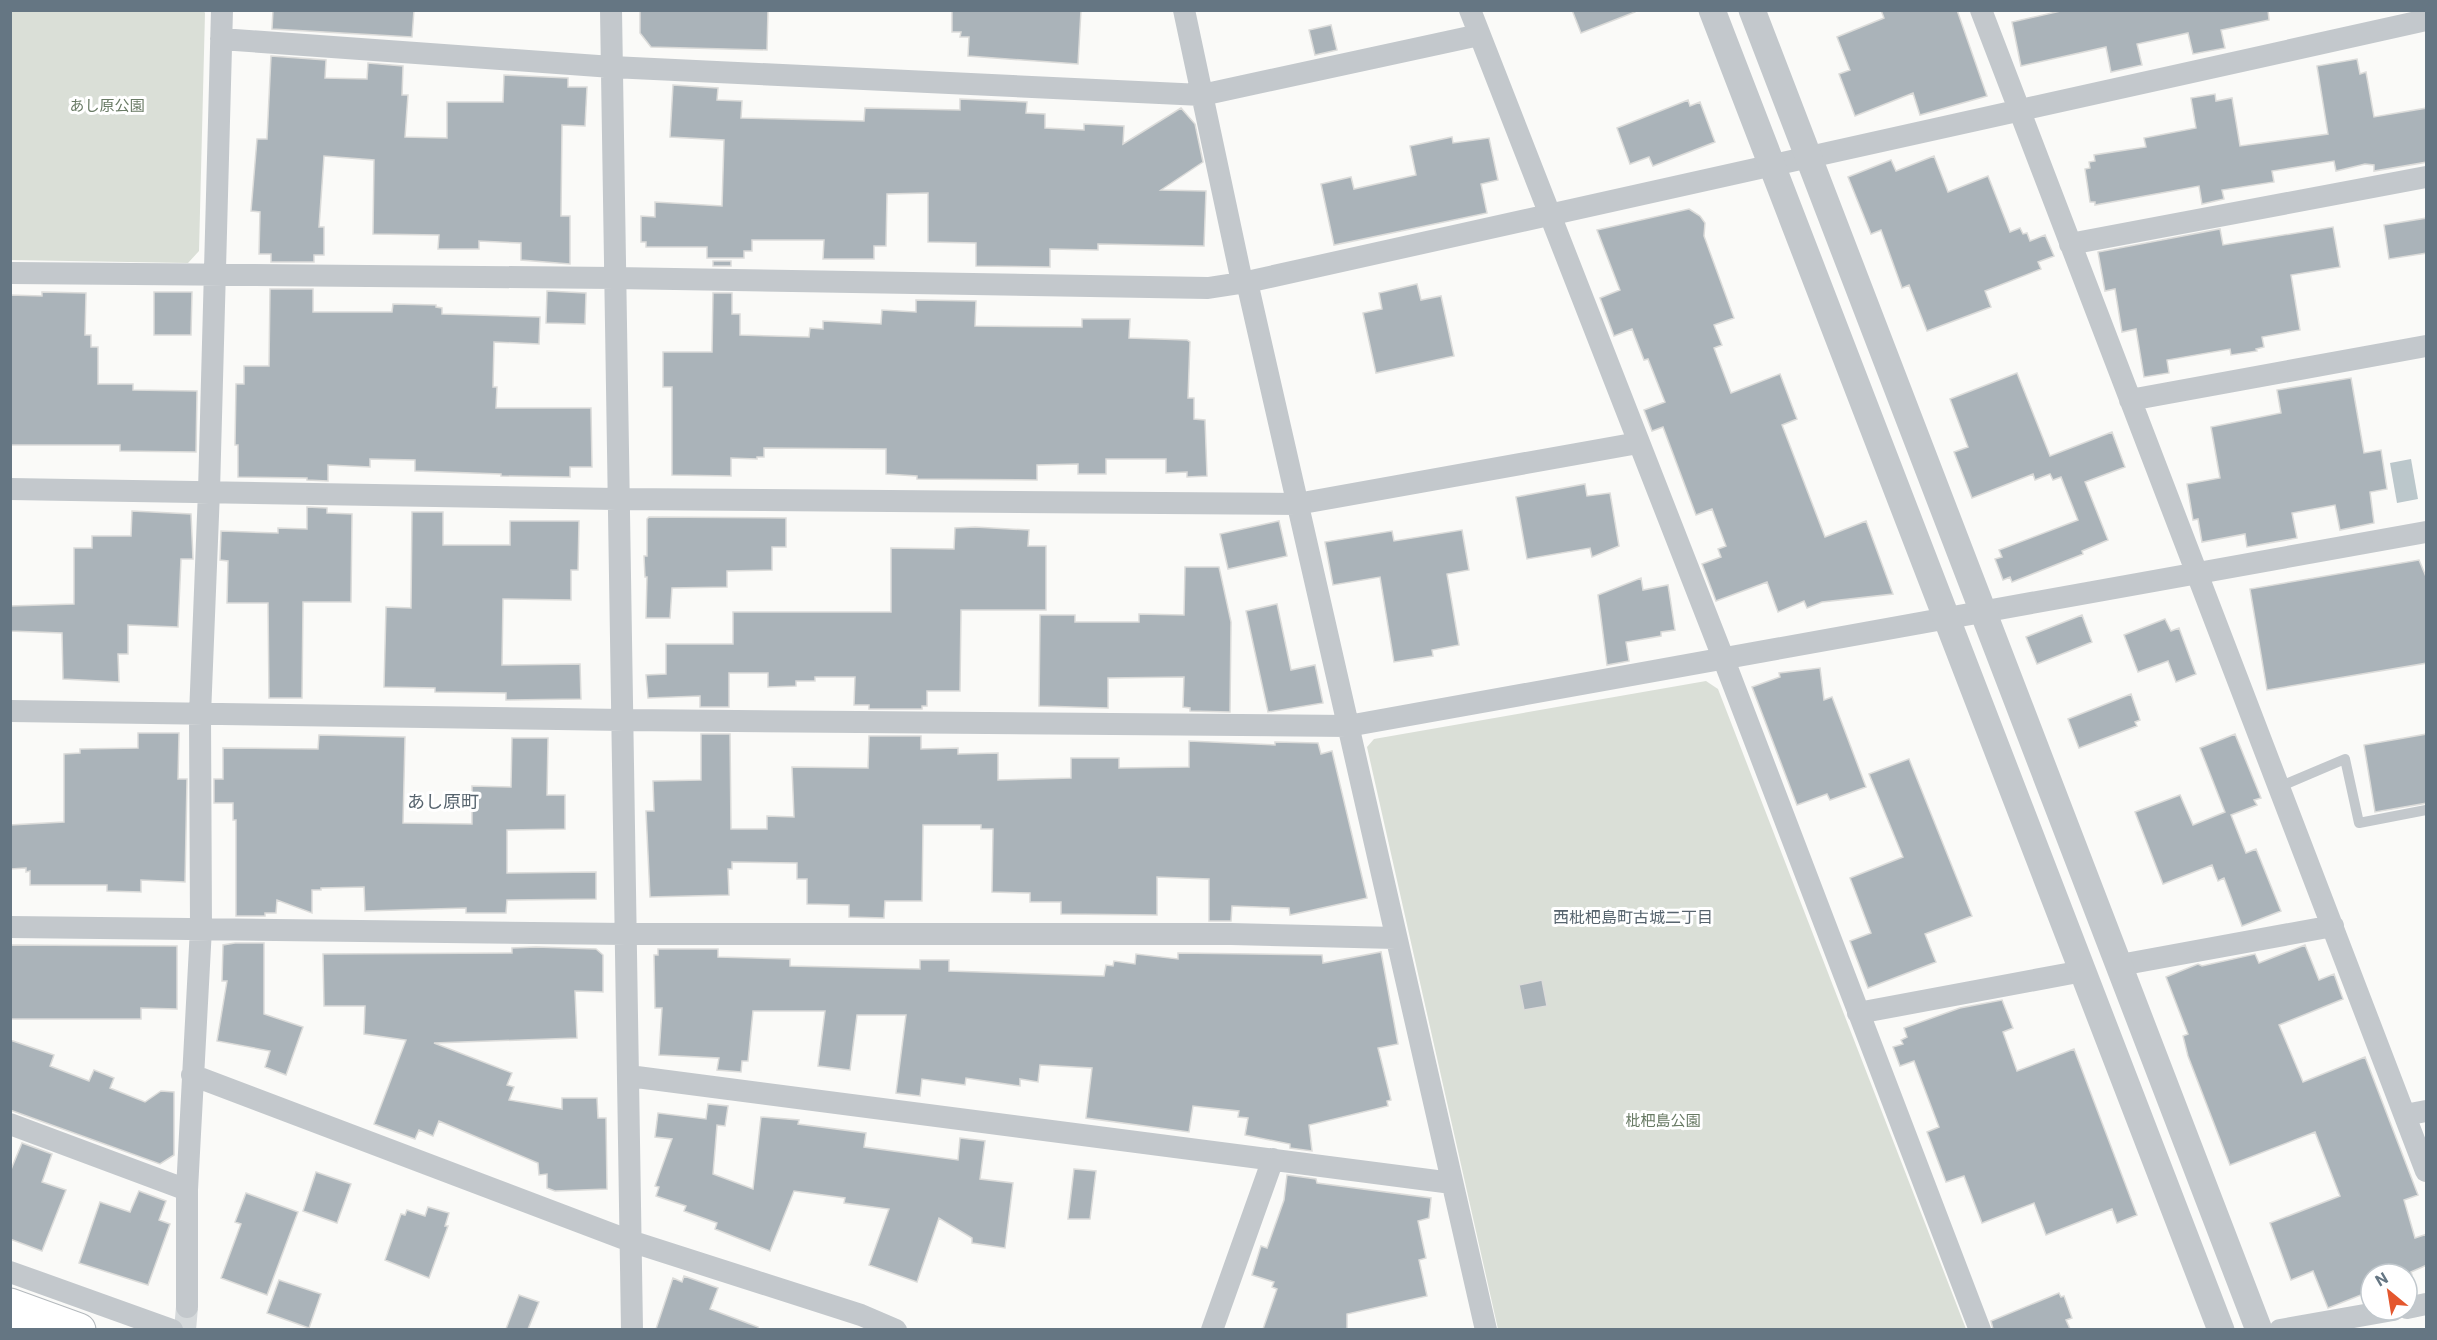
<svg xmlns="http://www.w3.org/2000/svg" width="2437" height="1340" viewBox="0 0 2437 1340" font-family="Roboto,'Noto Sans JP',sans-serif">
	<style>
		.green { fill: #dadfd7 }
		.water { fill: #bbc7cb }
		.building { fill: #aab3b9; stroke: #dcdcda; stroke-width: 1.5 }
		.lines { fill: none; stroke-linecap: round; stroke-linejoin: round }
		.minor-tunnel { stroke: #d5d9db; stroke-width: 22; stroke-dasharray: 22 11; stroke-linecap: butt }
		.trunk-casing { stroke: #b4b9bd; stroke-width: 35 }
		.motorway-casing { stroke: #b4b9bd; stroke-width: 35 }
		.service { stroke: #c3c8cc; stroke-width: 10 }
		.minor { stroke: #c3c8cc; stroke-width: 22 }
		.tertiary { stroke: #c3c8cc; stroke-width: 27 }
		.trunk { stroke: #fff; stroke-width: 33 }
		.motorway { stroke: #fff; stroke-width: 33 }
		.labels { text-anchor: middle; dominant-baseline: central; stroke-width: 6; stroke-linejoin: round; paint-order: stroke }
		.park-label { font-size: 15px; fill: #687a64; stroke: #fff }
		.neighbourhood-label { font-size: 16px; fill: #57646e; stroke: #fff }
		.quarter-label { font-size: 18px; fill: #57646e; stroke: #fff }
	</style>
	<rect width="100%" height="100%" fill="#fafaf8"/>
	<!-- green -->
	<path class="green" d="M 11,10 L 203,10 L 205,13 L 199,251 L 188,263 L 11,260 Z
		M 1706,681 L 1718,689 L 1966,1329 L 1498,1329 L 1367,747 L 1374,739 Z"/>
	<!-- water -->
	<path class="water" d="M 2411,459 L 2418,499 L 2397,503 L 2390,463 Z"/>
	<!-- building -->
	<path class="building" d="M 273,10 L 414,10 L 412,37 L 272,29 Z
		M 640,10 L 768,10 L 767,50 L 651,47 L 640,33 Z
		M 952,10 L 1081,10 L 1078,64 L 968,56 L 969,37 L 960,37 L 961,32 L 952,32 Z
		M 1572,10 L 1635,10 L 1635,12 L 1581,33 Z
		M 1881,10 L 1957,10 L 1987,96 L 1920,115 L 1913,93 L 1855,116 L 1839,74 L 1850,70 L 1837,37 L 1884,18 Z
		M 2065,10 L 2268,10 L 2269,20 L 2221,30 L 2225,48 L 2193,54 L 2188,33 L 2137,44 L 2142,65 L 2111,72 L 2106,47 L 2021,66 L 2012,22 Z
		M 1331,25 L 1337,50 L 1315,55 L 1309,30 Z
		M 271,56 L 326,60 L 325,78 L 367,79 L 368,63 L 403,66 L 402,95 L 408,95 L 405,137 L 447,138 L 447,102 L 503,102 L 504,75 L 568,78 L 568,87 L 587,87 L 585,126 L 562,125 L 561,216 L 570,216 L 570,264 L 521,260 L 521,243 L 479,241 L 479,249 L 438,249 L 439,235 L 373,234 L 374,160 L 324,156 L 319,227 L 324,227 L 324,255 L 314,255 L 314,262 L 271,262 L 271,254 L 259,254 L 260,212 L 251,211 L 257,139 L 267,139 Z
		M 2357,59 L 2360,74 L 2366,72 L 2374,117 L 2427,108 L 2427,162 L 2374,171 L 2374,165 L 2365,164 L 2336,171 L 2334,161 L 2272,171 L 2274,182 L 2222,190 L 2224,199 L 2202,204 L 2199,186 L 2095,205 L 2095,202 L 2090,202 L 2085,169 L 2090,168 L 2089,162 L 2095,161 L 2094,155 L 2146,147 L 2144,138 L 2196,128 L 2191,98 L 2215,94 L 2216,101 L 2232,98 L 2240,146 L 2328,134 L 2317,66 Z
		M 673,85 L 718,88 L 717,100 L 742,101 L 741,118 L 864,121 L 865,108 L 960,110 L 960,99 L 1027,102 L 1026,113 L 1045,114 L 1045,128 L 1084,130 L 1084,124 L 1124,126 L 1123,144 L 1181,108 L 1195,124 L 1203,162 L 1161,190 L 1206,191 L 1204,246 L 1098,244 L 1098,250 L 1050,249 L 1050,267 L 976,266 L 976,243 L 928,242 L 928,193 L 887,194 L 886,246 L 874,246 L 874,259 L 823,259 L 824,240 L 752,240 L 752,251 L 744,251 L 744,258 L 707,258 L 707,247 L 646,247 L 646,242 L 641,242 L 641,216 L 655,217 L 655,202 L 722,206 L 724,140 L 670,137 Z
		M 1688,100 L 1690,106 L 1700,102 L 1715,142 L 1653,166 L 1649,157 L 1630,164 L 1617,128 Z
		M 1452,137 L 1453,143 L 1489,138 L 1498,180 L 1481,184 L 1487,213 L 1334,245 L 1321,184 L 1351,177 L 1354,189 L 1416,175 L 1410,146 Z
		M 1934,156 L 1948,192 L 1988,176 L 2010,232 L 2020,228 L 2023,234 L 2027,233 L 2030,241 L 2045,235 L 2054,256 L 2038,262 L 2041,269 L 1985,291 L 1991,307 L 1927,331 L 1909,285 L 1902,288 L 1881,230 L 1871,234 L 1848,177 L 1891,160 L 1896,171 Z
		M 1689,209 L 1700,216 L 1705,223 L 1704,236 L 1734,318 L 1714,325 L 1722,345 L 1714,348 L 1731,393 L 1780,374 L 1797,419 L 1782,425 L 1825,537 L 1866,521 L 1893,594 L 1822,602 L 1807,608 L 1804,601 L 1778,612 L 1767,582 L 1716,601 L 1702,564 L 1721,557 L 1718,549 L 1726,546 L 1712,509 L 1696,515 L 1663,427 L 1652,431 L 1644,410 L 1665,402 L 1648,359 L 1644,360 L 1632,329 L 1614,336 L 1600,298 L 1620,290 L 1597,230 Z
		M 2427,218 L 2427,253 L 2389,259 L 2384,225 Z
		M 2333,227 L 2340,267 L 2291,275 L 2300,330 L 2262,337 L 2264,347 L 2256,349 L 2257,351 L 2231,355 L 2230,349 L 2167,360 L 2169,373 L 2144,377 L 2136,329 L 2122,332 L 2115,289 L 2105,291 L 2098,252 L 2220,229 L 2223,245 Z
		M 713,261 L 731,261 L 731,266 L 713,266 Z
		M 1417,284 L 1421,300 L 1441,296 L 1454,356 L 1376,373 L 1363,313 L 1382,309 L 1379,293 Z
		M 270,289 L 313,289 L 313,312 L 392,312 L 393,304 L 436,305 L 436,307 L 442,308 L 442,314 L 540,317 L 539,344 L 494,342 L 493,387 L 497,387 L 496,408 L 591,408 L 592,467 L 570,467 L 570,477 L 501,476 L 501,474 L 415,471 L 415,460 L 370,459 L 370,467 L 328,465 L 328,481 L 307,480 L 307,478 L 238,477 L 238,445 L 235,445 L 236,384 L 244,384 L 244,366 L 269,366 Z
		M 547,291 L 586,293 L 585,324 L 546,323 Z
		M 42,292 L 86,293 L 85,335 L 91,335 L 91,347 L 98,347 L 98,384 L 133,384 L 133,390 L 197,391 L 196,452 L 120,451 L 120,445 L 10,445 L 10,295 L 42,296 Z
		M 154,292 L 192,292 L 191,335 L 154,335 Z
		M 713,293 L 732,293 L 732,314 L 740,314 L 740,335 L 809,337 L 810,328 L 823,329 L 823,321 L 881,324 L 882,310 L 916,312 L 916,300 L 976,301 L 975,326 L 1082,327 L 1082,319 L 1130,319 L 1129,338 L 1187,340 L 1190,342 L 1188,398 L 1194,398 L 1194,419 L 1205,420 L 1207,476 L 1187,477 L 1187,472 L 1166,473 L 1166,459 L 1106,459 L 1106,474 L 1078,474 L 1078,464 L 1037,465 L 1037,480 L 917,479 L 917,476 L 886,474 L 886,449 L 764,448 L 764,457 L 757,457 L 757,459 L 731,458 L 731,476 L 672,475 L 672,387 L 663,387 L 663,352 L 712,352 Z
		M 2017,373 L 2050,456 L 2112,432 L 2125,467 L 2085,482 L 2108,540 L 2082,551 L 2083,554 L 2012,582 L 2010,577 L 2003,580 L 1995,559 L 2002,557 L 1999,550 L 2078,520 L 2061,477 L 2053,480 L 2050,474 L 2035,480 L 2033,474 L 1972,498 L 1954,452 L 1968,447 L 1950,399 Z
		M 2351,378 L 2364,453 L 2381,450 L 2387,489 L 2370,492 L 2374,523 L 2340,530 L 2335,505 L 2292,513 L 2297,538 L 2247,547 L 2245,534 L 2202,542 L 2198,519 L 2193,520 L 2187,484 L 2220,478 L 2211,427 L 2281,413 L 2277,390 Z
		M 1585,484 L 1587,496 L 1610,493 L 1619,546 L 1592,557 L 1590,548 L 1527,559 L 1516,497 Z
		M 307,507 L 327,508 L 327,513 L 352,514 L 351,602 L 303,602 L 302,698 L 269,698 L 268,603 L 227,603 L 228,561 L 220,560 L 221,531 L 278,533 L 278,528 L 307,529 Z
		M 132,511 L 191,514 L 193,559 L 181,559 L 178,627 L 128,625 L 128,654 L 118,654 L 119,682 L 63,679 L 62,633 L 10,631 L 10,606 L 74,604 L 74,548 L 92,548 L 92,536 L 131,536 Z
		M 412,512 L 443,512 L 443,545 L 510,545 L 510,521 L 579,521 L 578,570 L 571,570 L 571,600 L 503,599 L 502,665 L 580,664 L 581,699 L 506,700 L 506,693 L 435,692 L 435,688 L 384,687 L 386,607 L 411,608 Z
		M 649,517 L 786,518 L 786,547 L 772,547 L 772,570 L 727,571 L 727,587 L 672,588 L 670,618 L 646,618 L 647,577 L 645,577 L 644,556 L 647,556 L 647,519 Z
		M 1279,521 L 1287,556 L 1228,569 L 1220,534 Z
		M 975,527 L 1029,530 L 1028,546 L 1046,546 L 1046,610 L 961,610 L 960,691 L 927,691 L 927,706 L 922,706 L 922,709 L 869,709 L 869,705 L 854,705 L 855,677 L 815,677 L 815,681 L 796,681 L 796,686 L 768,687 L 768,673 L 729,673 L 729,707 L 700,707 L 700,696 L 648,698 L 646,675 L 666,674 L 666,644 L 733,644 L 733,612 L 891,612 L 891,548 L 954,549 L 955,528 Z
		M 1462,530 L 1469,570 L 1447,574 L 1459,645 L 1432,650 L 1433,656 L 1394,662 L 1380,577 L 1333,585 L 1325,542 L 1392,531 L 1394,541 Z
		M 2419,560 L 2427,579 L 2427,663 L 2267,690 L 2250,589 Z
		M 1185,567 L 1219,567 L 1231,622 L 1230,712 L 1190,711 L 1190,708 L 1183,707 L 1184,677 L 1108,678 L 1108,708 L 1039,706 L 1040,615 L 1075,615 L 1075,622 L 1139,622 L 1139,614 L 1184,615 Z
		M 1641,578 L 1643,590 L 1668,585 L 1675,630 L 1661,632 L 1661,636 L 1626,642 L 1629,661 L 1607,665 L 1598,595 Z
		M 1277,604 L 1291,670 L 1315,665 L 1323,703 L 1268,712 L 1246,611 Z
		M 2082,615 L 2092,642 L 2037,664 L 2026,637 Z
		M 2165,619 L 2171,631 L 2179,628 L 2196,674 L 2176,682 L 2168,661 L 2138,672 L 2124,635 Z
		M 1820,668 L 1824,700 L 1832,697 L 1866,787 L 1830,800 L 1827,794 L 1797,805 L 1752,687 L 1780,677 L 1779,673 Z
		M 2131,694 L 2140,720 L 2135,722 L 2137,726 L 2079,748 L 2068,719 Z
		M 138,733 L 179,733 L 178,779 L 187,779 L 185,882 L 141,880 L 141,892 L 107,891 L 107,885 L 30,885 L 30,871 L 26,872 L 26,868 L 10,869 L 10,825 L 64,822 L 64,754 L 80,753 L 80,749 L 138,748 Z
		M 701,734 L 730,734 L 731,829 L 767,829 L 767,816 L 794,817 L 792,767 L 868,768 L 869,736 L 921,736 L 921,749 L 958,748 L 958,754 L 998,753 L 998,780 L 1071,778 L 1071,758 L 1119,758 L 1119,768 L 1189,767 L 1189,741 L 1275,745 L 1275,742 L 1318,743 L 1321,754 L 1332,751 L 1367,898 L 1290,915 L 1289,908 L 1232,906 L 1231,921 L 1209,921 L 1209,879 L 1157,877 L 1157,915 L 1061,914 L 1061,902 L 1030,902 L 1030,893 L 992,892 L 993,829 L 981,829 L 981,825 L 923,825 L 922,901 L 885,901 L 884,918 L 849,917 L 849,905 L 807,904 L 807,879 L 797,879 L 797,863 L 732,862 L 732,869 L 728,869 L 729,895 L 650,897 L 646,811 L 654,811 L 653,781 L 701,780 Z
		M 2235,734 L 2261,798 L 2254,800 L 2257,805 L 2231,815 L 2246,853 L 2256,849 L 2281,911 L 2242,926 L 2224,878 L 2218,881 L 2212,865 L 2163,884 L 2135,812 L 2180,795 L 2193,825 L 2225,812 L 2200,748 Z
		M 2427,734 L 2427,803 L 2375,812 L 2364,745 Z
		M 319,735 L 405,737 L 403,823 L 472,824 L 472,786 L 511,787 L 512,738 L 548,738 L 547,795 L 565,795 L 565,829 L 507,830 L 507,873 L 596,872 L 596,899 L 507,900 L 506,913 L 466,913 L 466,908 L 365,911 L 364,887 L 321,888 L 321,890 L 312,890 L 312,913 L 277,900 L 276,913 L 265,913 L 265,916 L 236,916 L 236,820 L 233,820 L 233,803 L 214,803 L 214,779 L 223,779 L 223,748 L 318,749 Z
		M 1909,759 L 1972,916 L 1925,934 L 1936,962 L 1868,988 L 1850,941 L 1871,933 L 1850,878 L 1903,857 L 1869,774 Z
		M 235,943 L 264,943 L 264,1014 L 303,1027 L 286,1075 L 265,1067 L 270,1051 L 217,1041 L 227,981 L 222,981 L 223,945 Z
		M 10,945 L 177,946 L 177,1009 L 141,1008 L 141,1019 L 10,1019 Z
		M 2305,945 L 2319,980 L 2334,974 L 2343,999 L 2279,1025 L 2303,1082 L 2365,1057 L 2418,1195 L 2404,1200 L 2415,1238 L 2427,1234 L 2427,1265 L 2411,1272 L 2412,1275 L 2407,1277 L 2407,1274 L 2371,1274 L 2371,1291 L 2328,1308 L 2313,1271 L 2291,1280 L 2270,1223 L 2340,1196 L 2315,1132 L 2230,1165 L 2188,1056 L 2183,1036 L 2188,1034 L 2166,977 L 2198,964 L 2202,966 L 2255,954 L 2259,963 Z
		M 536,947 L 596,949 L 603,955 L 603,992 L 575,991 L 577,1038 L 434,1043 L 512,1073 L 507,1085 L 514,1087 L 509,1100 L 562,1109 L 562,1098 L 597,1098 L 598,1118 L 606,1118 L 607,1189 L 555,1191 L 547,1188 L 547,1174 L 539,1175 L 538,1163 L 439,1121 L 433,1136 L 419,1130 L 415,1139 L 374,1124 L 406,1040 L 364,1034 L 365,1006 L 324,1006 L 323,954 L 512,953 L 512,948 Z
		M 658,949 L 718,949 L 718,957 L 790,959 L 790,966 L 920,969 L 920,960 L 949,960 L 949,971 L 1104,976 L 1106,965 L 1113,966 L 1114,961 L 1135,964 L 1136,954 L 1178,959 L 1178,953 L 1322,955 L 1323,963 L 1381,952 L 1398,1044 L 1378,1048 L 1391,1100 L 1387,1101 L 1388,1106 L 1309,1125 L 1312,1151 L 1290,1148 L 1290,1144 L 1245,1135 L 1248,1118 L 1238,1117 L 1239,1111 L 1193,1106 L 1189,1132 L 1086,1118 L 1092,1068 L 1040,1065 L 1038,1082 L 1020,1079 L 1020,1086 L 966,1078 L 965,1085 L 922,1079 L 920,1096 L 896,1093 L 906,1015 L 857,1015 L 850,1070 L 818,1066 L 825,1011 L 753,1011 L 748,1061 L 742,1061 L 741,1072 L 717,1070 L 719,1058 L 659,1055 L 662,1008 L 655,1008 L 654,955 L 658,955 Z
		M 1542,980 L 1547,1006 L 1524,1010 L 1519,985 Z
		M 2002,1000 L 2013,1028 L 2003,1032 L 2017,1071 L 2074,1049 L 2137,1215 L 2117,1223 L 2112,1209 L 2046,1235 L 2034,1203 L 1982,1223 L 1964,1176 L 1946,1182 L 1927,1132 L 1939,1127 L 1914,1061 L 1900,1066 L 1893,1047 L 1903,1044 L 1901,1040 L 1907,1037 L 1904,1028 L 1960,1008 Z
		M 10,1040 L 54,1055 L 50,1066 L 89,1081 L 94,1070 L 114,1078 L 110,1088 L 145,1102 L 161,1091 L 174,1092 L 174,1155 L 160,1164 L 10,1110 Z
		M 708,1104 L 728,1106 L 725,1126 L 717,1125 L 713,1174 L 753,1189 L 761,1117 L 799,1120 L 798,1124 L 866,1133 L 864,1147 L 958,1160 L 960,1138 L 985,1141 L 980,1179 L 1013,1183 L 1005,1248 L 972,1243 L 972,1238 L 939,1218 L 917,1282 L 869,1265 L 889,1209 L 844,1203 L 845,1198 L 794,1191 L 770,1251 L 715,1229 L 717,1223 L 684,1211 L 686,1206 L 656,1196 L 659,1187 L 655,1186 L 672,1139 L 655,1137 L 658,1113 L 706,1119 Z
		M 22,1143 L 52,1154 L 42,1182 L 66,1190 L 42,1251 L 10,1239 L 10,1172 Z
		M 1074,1169 L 1096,1171 L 1090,1219 L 1068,1219 Z
		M 316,1172 L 351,1184 L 337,1223 L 303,1211 Z
		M 1287,1175 L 1316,1179 L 1317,1183 L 1431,1198 L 1429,1218 L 1418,1221 L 1426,1258 L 1419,1260 L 1427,1296 L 1347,1314 L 1347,1329 L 1263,1329 L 1277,1289 L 1272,1287 L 1274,1282 L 1252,1275 L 1261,1246 L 1267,1248 L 1284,1200 Z
		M 139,1191 L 166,1201 L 159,1220 L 170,1224 L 148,1285 L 79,1263 L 100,1202 L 130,1212 Z
		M 246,1193 L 298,1212 L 267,1295 L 221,1278 L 241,1224 L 235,1222 Z
		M 428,1207 L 449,1213 L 445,1226 L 448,1226 L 429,1278 L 385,1260 L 401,1214 L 405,1215 L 407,1210 L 425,1216 Z
		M 684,1276 L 718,1288 L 710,1309 L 758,1327 L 758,1329 L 656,1329 L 673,1278 L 682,1282 Z
		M 279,1280 L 321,1294 L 309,1328 L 267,1313 Z
		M 2059,1293 L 2061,1297 L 2064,1296 L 2072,1318 L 2066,1320 L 2070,1329 L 1993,1329 L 1991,1321 Z
		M 519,1295 L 539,1302 L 528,1329 L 506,1329 Z"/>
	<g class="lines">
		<!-- minor-tunnel -->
		<path class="minor-tunnel" d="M 185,1330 L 187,1307"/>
		<!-- trunk casing -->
		<g class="trunk-casing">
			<path id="trunk" d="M 10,1305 L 79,1330"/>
		</g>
		<!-- motorway casing -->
		<g class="motorway-casing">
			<path id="motorway" d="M 10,1323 L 30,1330"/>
		</g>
		<!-- service -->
		<path class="service" d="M 2279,787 L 2345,759 L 2359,823 L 2426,810"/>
		<!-- minor -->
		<path class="minor" d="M 611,10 L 632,1330
			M 1184,10 L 1242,282
			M 1470,10 L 1724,660 L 1980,1330
			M 1981,10 L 2426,1171
			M 221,39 L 612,67 L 1202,95 L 1479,35
			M 2070,244 L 2426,177
			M 10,273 L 615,278 L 1208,288 L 1247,282 L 2426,20
			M 1247,282 L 1486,1330
			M 2130,400 L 2426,346
			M 10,489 L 617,499 L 1297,504 L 1638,443
			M 10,711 L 624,720 L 1348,726 L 2426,532
			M 10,927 L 627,934 L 1231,934 L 1396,938
			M 2120,965 L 2333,926
			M 1858,1013 L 2083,971
			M 192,1075 L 630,1241 L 861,1315 L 896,1330
			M 629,1076 L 1452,1183
			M 2405,1115 L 2426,1111
			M 10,1124 L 187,1190
			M 10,1272 L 172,1330
			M 187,1307 L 187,1190 L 201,928 L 200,715 L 209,491 L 222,10
			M 2407,1308 L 2426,1304
			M 1212,1330 L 1273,1159
			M 2280,1330 L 2393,1310"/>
		<!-- tertiary -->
		<path class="tertiary" d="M 1712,10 L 2221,1330
			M 1752,10 L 2259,1330"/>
		<!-- trunk -->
		<use href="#trunk" class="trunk"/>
		<!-- motorway -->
		<use href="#motorway" class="motorway"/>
	</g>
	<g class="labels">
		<!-- park labels -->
		<g class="park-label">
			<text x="107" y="106">あし原公園</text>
			<text x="1663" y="1121">枇杷島公園</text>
		</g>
		<!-- neighbourhood labels -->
		<g class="neighbourhood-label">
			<text x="1633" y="917">西枇杷島町古城二丁目</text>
		</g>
		<!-- quarter labels -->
		<g class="quarter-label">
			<text x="443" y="801">あし原町</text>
		</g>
	</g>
	<!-- border -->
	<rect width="2437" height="1340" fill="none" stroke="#657683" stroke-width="24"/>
	<!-- north arrow -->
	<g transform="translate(2389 1292) rotate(330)"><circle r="28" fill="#ffffff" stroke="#c1c8cd" stroke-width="1.5"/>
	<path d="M0-4.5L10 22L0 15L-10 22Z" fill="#e4572e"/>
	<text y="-9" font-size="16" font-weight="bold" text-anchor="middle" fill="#657683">N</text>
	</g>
</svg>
